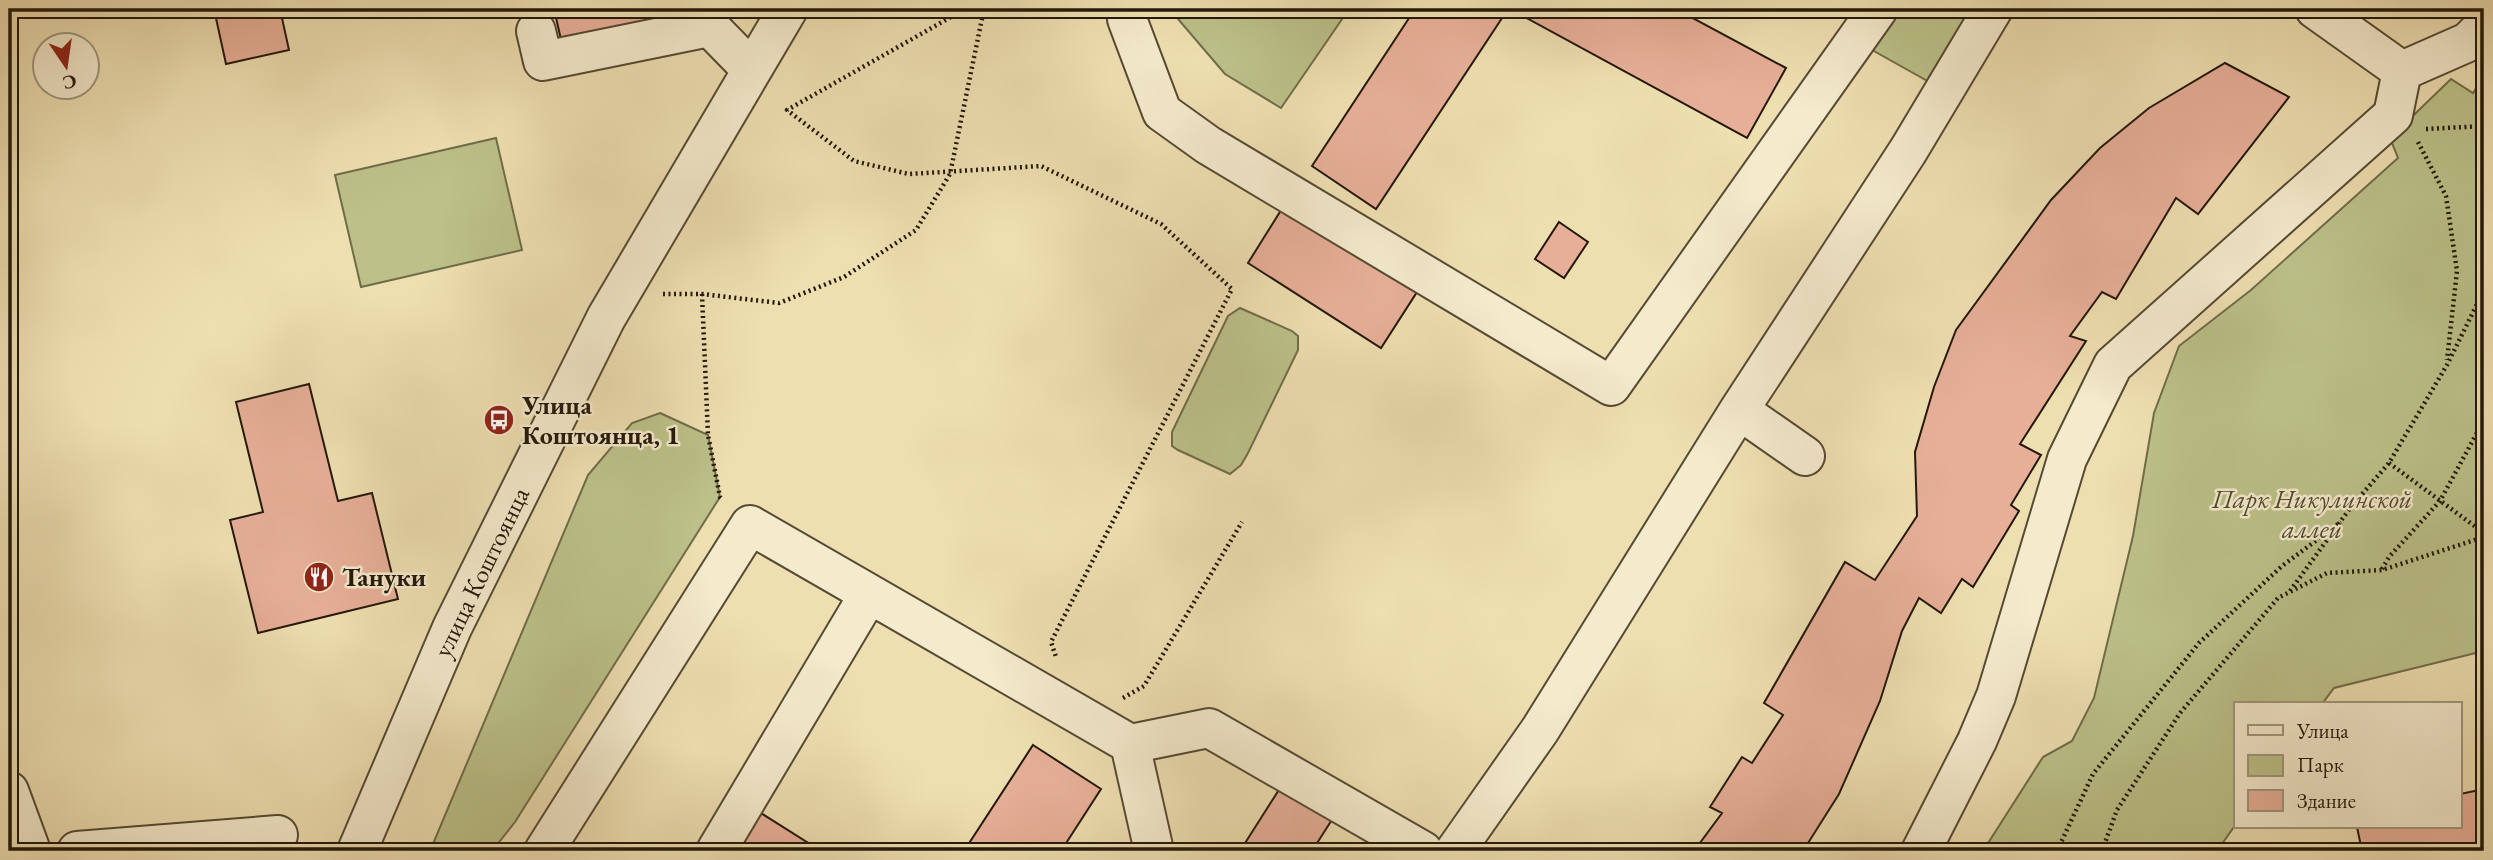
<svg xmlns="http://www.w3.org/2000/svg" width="2493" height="860" viewBox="0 0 2493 860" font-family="'EB Garamond',serif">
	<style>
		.green { fill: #bcc189; stroke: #706c4a; stroke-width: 2 }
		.building { fill: #e7af98; stroke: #23180b; stroke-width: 2 }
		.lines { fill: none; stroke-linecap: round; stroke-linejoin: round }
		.minor-casing { stroke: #564a34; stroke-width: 42 }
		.path { stroke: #23180b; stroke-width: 4.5; stroke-dasharray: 2 3.5; stroke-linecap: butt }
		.minor { stroke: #f4eacc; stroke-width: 38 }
		.labels { text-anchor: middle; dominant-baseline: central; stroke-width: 5; stroke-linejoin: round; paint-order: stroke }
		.poi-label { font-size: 26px; font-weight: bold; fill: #23180b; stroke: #f4eacc; text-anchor: start }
		.park-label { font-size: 26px; font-style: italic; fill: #514b31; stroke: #f4eacc }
		.street-label { font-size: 26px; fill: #23180b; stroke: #f4eacc }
	</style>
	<rect width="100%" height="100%" fill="#eedfb1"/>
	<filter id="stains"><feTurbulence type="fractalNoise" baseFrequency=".00286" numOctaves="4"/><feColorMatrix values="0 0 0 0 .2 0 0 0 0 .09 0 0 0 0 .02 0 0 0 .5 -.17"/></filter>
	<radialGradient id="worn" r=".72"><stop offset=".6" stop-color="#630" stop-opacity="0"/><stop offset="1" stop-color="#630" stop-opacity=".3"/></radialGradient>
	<!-- green -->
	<path class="green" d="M 1175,9 L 1349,9 L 1281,108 L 1225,74 L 1178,19 Z
		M 1878,9 L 1978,9 L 1931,83 L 1856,41 Z
		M 2484,76 L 2484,651 L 2334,688 L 2322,704 L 2236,704 L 2236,824 L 2217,851 L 1983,851 L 2043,757 L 2072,741 L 2094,698 L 2133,536 L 2154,413 L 2179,346 L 2251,290 L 2398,158 L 2390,138 L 2451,79 L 2473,93 Z
		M 496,138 L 522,250 L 361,287 L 335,175 Z
		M 1240,308 L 1292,331 L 1298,336 L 1298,350 L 1248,453 L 1241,465 L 1230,474 L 1178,450 L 1172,446 L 1172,432 L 1228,316 Z
		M 660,413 L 708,435 L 720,497 L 515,822 L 492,851 L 430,851 L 588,475 L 632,423 Z"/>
	<!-- building -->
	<path class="building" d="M 214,9 L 280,9 L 289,50 L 226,64 Z
		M 554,9 L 698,9 L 699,14 L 562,44 Z
		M 1415,9 L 1508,9 L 1376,209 L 1312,166 Z
		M 1510,9 L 1676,9 L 1786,68 L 1747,138 Z
		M 2225,63 L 2289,97 L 2198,214 L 2176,198 L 2116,299 L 2102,292 L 2070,336 L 2086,341 L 2020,444 L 2041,455 L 2011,505 L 2019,511 L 1973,587 L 1962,579 L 1941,613 L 1919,598 L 1902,631 L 1880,701 L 1839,794 L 1803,851 L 1694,851 L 1722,813 L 1710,807 L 1742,757 L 1752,763 L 1783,715 L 1764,703 L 1845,562 L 1875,580 L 1917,516 L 1915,452 L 1934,387 L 1956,330 L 2051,200 L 2100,148 L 2149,108 Z
		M 1283,207 L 1417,292 L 1381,348 L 1248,263 Z
		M 1559,222 L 1588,242 L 1564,278 L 1535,259 Z
		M 309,384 L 338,501 L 372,493 L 398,599 L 258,633 L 230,520 L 263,512 L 236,402 Z
		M 1033,745 L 1101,789 L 1061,851 L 964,851 Z
		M 1282,785 L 1333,818 L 1312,851 L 1240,851 Z
		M 2484,789 L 2484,851 L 2362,851 L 2357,827 L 2460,827 L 2460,794 Z
		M 756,810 L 821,851 L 730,851 Z"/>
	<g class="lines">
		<!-- minor casing -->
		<g class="minor-casing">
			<path id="minor" d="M 1130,9 L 1127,19 L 1162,112 L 1208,145 L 1611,386 L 1878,9
				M 536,31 L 543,61 L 710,27 L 751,69
				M 2402,71 L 2468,42 L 2484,26
				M 1739,410 L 1805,456
				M 1130,744 L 1209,728 L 1423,851
				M 9,791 L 31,851
				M 77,851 L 278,835
				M 357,851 L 452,628 L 606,318 L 788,9
				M 544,851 L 750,525 L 1130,744 L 1154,851
				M 716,851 L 869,594
				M 1455,851 L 1540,730 L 1739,410 L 1908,151 L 1993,9
				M 1921,851 L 1977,741 L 1996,696 L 2067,459 L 2113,365 L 2393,115 L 2402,71 L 2315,9"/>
		</g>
		<!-- path -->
		<path class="path" d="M 965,9 L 787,110 L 854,161 L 909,174 L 1041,166 L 1161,224 L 1232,289 L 1051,642 L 1056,657
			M 2426,129 L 2484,126
			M 2418,142 L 2446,196 L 2457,271 L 2447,360
			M 663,294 L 702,294 L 779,303 L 844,277 L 916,230 L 950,174 L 984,9
			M 702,294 L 708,435 L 720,497 L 723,500
			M 2389,463 L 2484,533
			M 2382,569 L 2389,557 L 2440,501 L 2484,420
			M 2290,591 L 2351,507 L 2389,463 L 2447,365 L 2484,290
			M 1123,698 L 1144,686 L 1242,522
			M 2057,851 L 2093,774 L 2199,643 L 2282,566 L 2341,522
			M 2102,851 L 2117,810 L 2180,713 L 2278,598 L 2327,573 L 2382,570 L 2484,537"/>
		<!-- minor -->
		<use href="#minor" class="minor"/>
	</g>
	<!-- icons -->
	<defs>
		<g id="bus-disc" transform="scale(1.575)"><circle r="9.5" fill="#8f2418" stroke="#f4eacc"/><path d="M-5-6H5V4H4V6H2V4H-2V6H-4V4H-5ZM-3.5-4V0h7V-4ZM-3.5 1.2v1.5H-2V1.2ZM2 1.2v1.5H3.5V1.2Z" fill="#fff"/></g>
		<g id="restaurant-disc" transform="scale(1.575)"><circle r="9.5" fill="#8f2418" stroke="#f4eacc"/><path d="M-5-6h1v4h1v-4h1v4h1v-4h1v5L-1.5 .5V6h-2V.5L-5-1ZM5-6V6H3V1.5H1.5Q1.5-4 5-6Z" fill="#fff"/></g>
	</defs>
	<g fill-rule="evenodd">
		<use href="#bus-disc" x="499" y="420"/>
		<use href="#restaurant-disc" x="319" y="577"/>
	</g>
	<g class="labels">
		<!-- poi labels -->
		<g class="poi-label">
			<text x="522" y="405">Улица<tspan x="522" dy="30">Коштоянца, 1</tspan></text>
			<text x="342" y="577">Тануки</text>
		</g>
		<!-- park labels -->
		<g class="park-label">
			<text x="2312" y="499">Парк Никулинской<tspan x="2312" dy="30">аллеи</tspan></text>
		</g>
		<!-- street labels -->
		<g class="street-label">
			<text transform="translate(481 572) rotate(-64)">улица Коштоянца</text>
		</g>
	</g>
	<!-- margin -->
	<rect width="2493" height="860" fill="none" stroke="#eedfb1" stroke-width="35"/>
	<rect x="10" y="10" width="2472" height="839" fill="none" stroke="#23180b" stroke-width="3.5"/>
	<rect x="18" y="18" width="2458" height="825" fill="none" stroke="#23180b" stroke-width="2"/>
	<!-- legend -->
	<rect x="2234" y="702" width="228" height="126" fill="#f4eacc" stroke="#a0967f" stroke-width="2"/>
	<rect x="2248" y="725" width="35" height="10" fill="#f4eacc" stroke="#a0967f" stroke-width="2"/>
	<text x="2297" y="738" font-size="21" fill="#23180b">Улица</text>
	<rect x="2248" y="755" width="35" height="21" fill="#bcc189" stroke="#a0967f" stroke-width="2"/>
	<text x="2297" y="772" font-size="21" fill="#23180b">Парк</text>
	<rect x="2248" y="790" width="35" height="21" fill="#e7af98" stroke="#a0967f" stroke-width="2"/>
	<text x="2297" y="808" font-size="21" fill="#23180b">Здание</text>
	<!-- north arrow -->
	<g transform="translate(66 66) rotate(167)"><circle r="33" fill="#f4eacc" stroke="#a0967f" stroke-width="2"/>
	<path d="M0-5L12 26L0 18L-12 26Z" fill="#8f2418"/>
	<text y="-10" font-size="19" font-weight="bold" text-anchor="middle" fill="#23180b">С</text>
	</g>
	<rect width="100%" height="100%" filter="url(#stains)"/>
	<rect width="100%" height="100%" fill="url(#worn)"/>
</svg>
